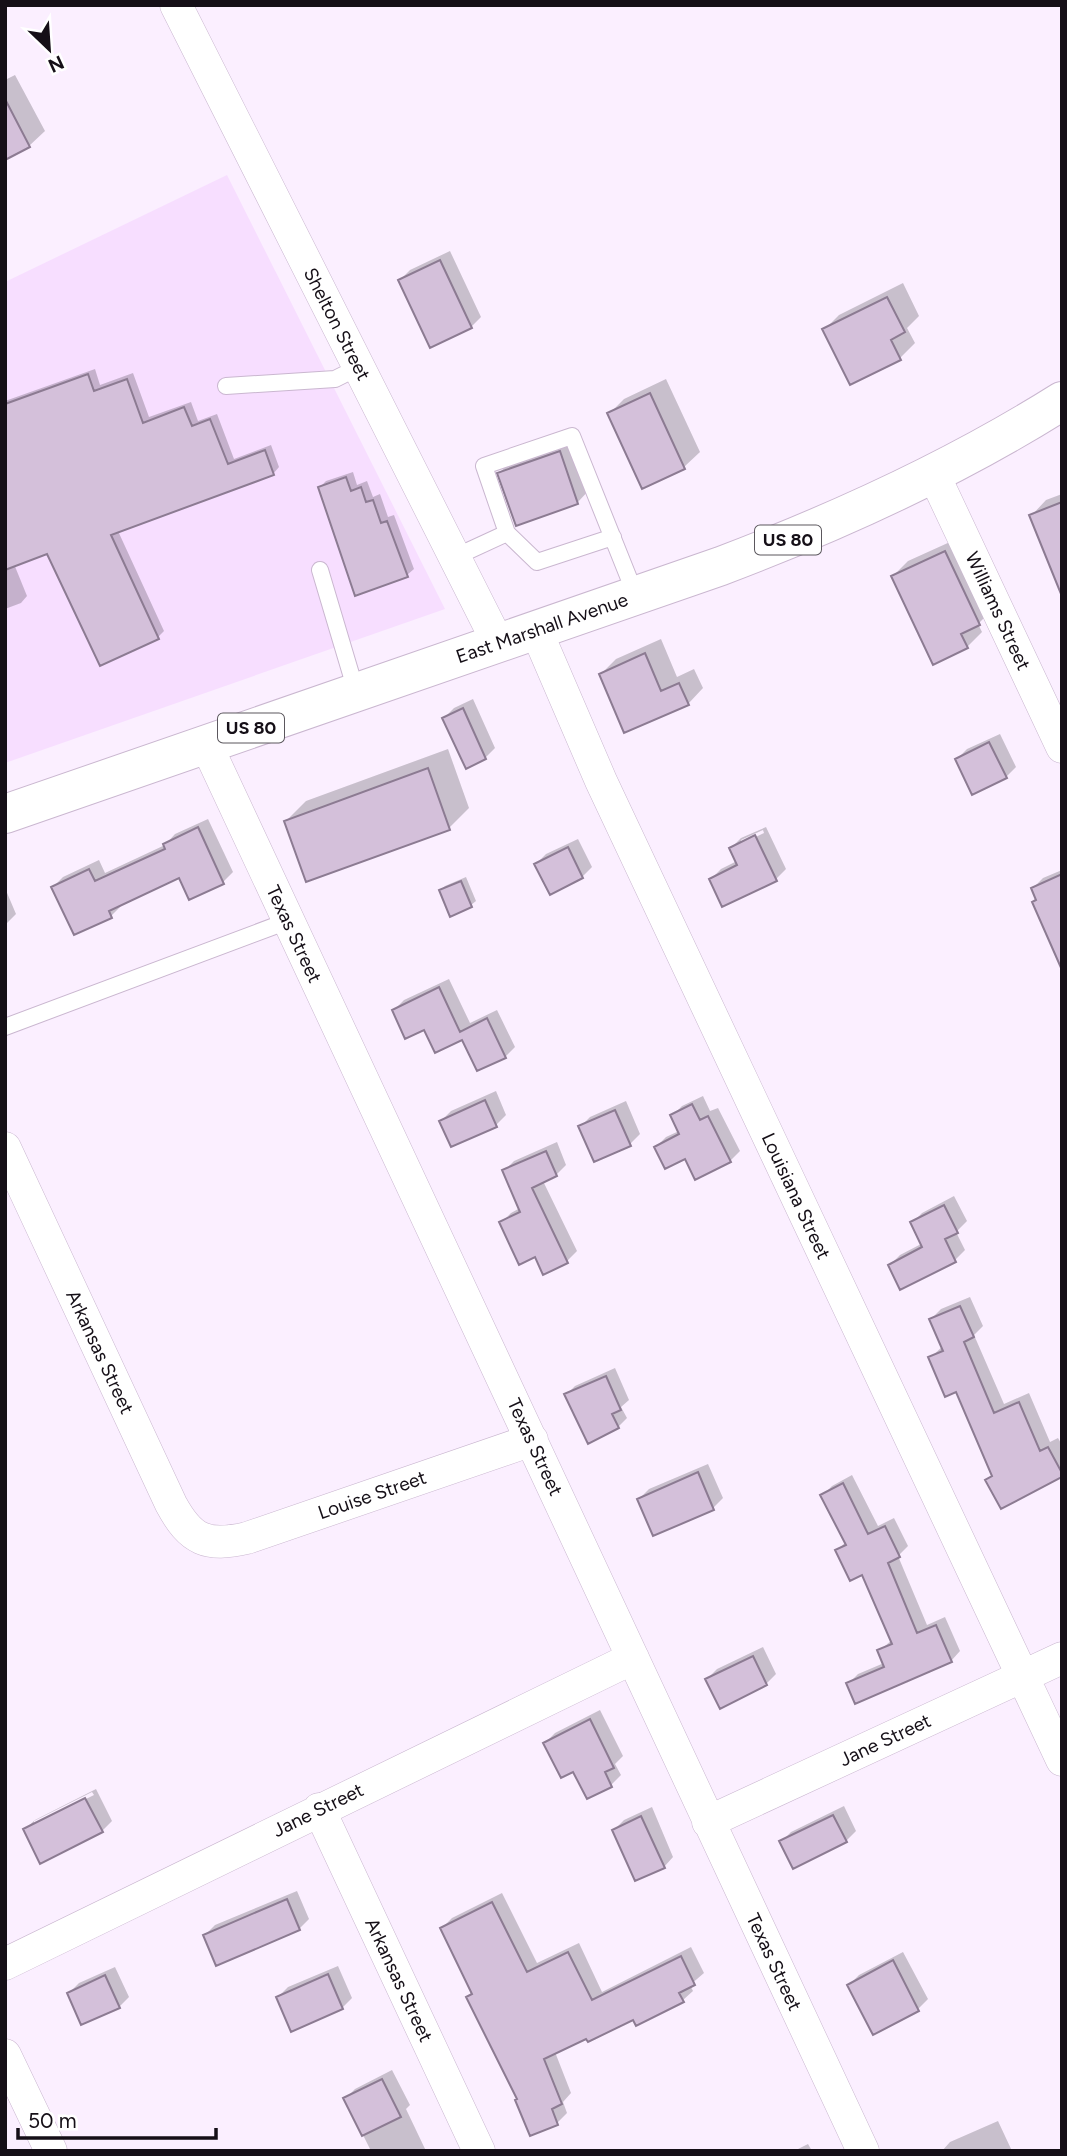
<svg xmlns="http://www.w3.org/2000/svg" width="1067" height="2156" viewBox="0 0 1067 2156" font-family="Figtree,sans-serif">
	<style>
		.built { fill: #f7deff }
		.shadow { fill: #0003; fill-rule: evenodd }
		.building { fill: #d4c0da; stroke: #8c7b92; stroke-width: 2 }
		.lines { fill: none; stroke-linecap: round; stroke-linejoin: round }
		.lane-casing { stroke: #cab7d0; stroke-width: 18 }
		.street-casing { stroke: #cab7d0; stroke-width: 33 }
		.primary-casing { stroke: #cab7d0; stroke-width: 40 }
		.lane { stroke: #fff; stroke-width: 16 }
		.street { stroke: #fff; stroke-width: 32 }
		.primary { stroke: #fff; stroke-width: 38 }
		.labels { text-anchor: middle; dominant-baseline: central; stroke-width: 5; stroke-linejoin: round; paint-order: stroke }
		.shield { fill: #fff; stroke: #5b575d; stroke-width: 2 }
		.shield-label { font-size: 18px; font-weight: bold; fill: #150f17 }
		.street-label { font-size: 19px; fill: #150f17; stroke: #fff }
	</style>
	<rect width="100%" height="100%" fill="#fbefff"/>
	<!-- built -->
	<path class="built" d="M 227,175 L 445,609 L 5,763 L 5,282 Z"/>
	<!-- shadow -->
	<path class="shadow" d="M 15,75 L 45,131 L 29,146 L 5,158 L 5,80 Z
		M 450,251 L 481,317 L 471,327 L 400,280 L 410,270 Z
		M 903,283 L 919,316 L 907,328 L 915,343 L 900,358 L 824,330 L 839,315 Z
		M 95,369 L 100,385 L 133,373 L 149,417 L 191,402 L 198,421 L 217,414 L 234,459 L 271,445 L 279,467 L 273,474 L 118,531 L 164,631 L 158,637 L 48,552 L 14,564 L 27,596 L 21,603 L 5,609 L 5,401 Z
		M 666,379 L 700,452 L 684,467 L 643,486 L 609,414 L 624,399 Z
		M 575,437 L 592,487 L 577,503 L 499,473 L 515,458 Z
		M 353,472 L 357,485 L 367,481 L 373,497 L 380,494 L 388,517 L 394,515 L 414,569 L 407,575 L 357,594 L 320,487 L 326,481 Z
		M 1062,494 L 1062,552 L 1031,516 L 1046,500 Z
		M 961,537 L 994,608 L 978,624 L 982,632 L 967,647 L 893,576 L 908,561 Z
		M 661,639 L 677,677 L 694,669 L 703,688 L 688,704 L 601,674 L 616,659 Z
		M 473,699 L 495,748 L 485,758 L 444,718 L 454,708 Z
		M 1000,734 L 1016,767 L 1006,777 L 957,759 L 967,749 Z
		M 448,749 L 469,808 L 449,828 L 286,821 L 306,801 Z
		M 208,819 L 233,872 L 223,882 L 180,876 L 120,904 L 121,906 L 111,916 L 53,887 L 63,877 L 99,860 L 105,873 L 165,845 L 175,834 Z
		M 766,827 L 786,869 L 776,879 L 723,905 L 711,879 L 721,869 L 737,861 L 731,848 L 741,838 ZM 763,830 L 764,833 L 741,844 L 741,840 Z
		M 578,839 L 592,867 L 582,877 L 536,864 L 546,854 Z
		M 1062,870 L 1062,921 L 1038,899 L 1033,888 L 1043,878 Z
		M 466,877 L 476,901 L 471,905 L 441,890 L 445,886 Z
		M 5,888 L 16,914 L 5,925 Z
		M 449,979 L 470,1023 L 497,1010 L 515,1047 L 505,1057 L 463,1037 L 425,1028 L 394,1010 L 404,1000 Z
		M 496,1091 L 506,1115 L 496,1125 L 441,1121 L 451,1111 Z
		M 703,1096 L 710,1111 L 718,1108 L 740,1151 L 730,1161 L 656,1147 L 666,1137 L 679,1131 L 672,1116 L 682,1106 Z
		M 626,1101 L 640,1134 L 630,1144 L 595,1160 L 580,1127 L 590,1117 Z
		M 557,1142 L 566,1165 L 556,1175 L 543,1181 L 577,1251 L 567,1261 L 544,1272 L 535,1255 L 501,1223 L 511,1213 L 520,1208 L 504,1171 L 514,1161 Z
		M 954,1196 L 967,1221 L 956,1232 L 965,1250 L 955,1260 L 901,1287 L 890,1265 L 900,1255 L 923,1243 L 912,1223 L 922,1213 Z
		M 970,1297 L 983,1326 L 974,1335 L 1004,1404 L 1029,1393 L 1050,1442 L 1058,1438 L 1062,1445 L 1062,1475 L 988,1480 L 993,1474 L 957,1390 L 930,1358 L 943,1346 L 931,1319 L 941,1309 Z
		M 615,1368 L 629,1400 L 621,1407 L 627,1418 L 618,1427 L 566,1395 L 575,1386 Z
		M 708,1464 L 723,1498 L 713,1508 L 639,1499 L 649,1489 Z
		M 852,1475 L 878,1526 L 894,1518 L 908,1546 L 898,1556 L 927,1625 L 945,1617 L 960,1651 L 951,1661 L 848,1684 L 858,1674 L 884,1663 L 879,1651 L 892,1640 L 863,1573 L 837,1550 L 846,1542 L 823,1495 L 832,1486 Z
		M 763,1647 L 776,1674 L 766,1684 L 707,1679 L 717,1669 Z
		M 600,1710 L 623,1756 L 615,1764 L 621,1775 L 611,1785 L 574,1769 L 545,1743 L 555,1733 Z
		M 96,1789 L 112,1821 L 102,1831 L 25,1829 L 35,1820 ZM 92,1792 L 94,1795 L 34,1825 L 34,1821 Z
		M 844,1806 L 856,1831 L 846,1841 L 781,1842 L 791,1832 Z
		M 652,1807 L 673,1857 L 664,1867 L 614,1830 L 624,1820 Z
		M 297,1891 L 309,1919 L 299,1929 L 205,1935 L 215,1925 Z
		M 502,1893 L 537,1963 L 579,1943 L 602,1992 L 691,1947 L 704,1973 L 690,1985 L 693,1991 L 683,2000 L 587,2036 L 555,2052 L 571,2093 L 563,2102 L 567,2113 L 557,2123 L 531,2134 L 518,2098 L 468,1997 L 473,1992 L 442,1928 L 452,1918 Z
		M 903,1952 L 928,1999 L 918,2009 L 849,1985 L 859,1975 Z
		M 338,1966 L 352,1998 L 342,2008 L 278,1997 L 288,1987 Z
		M 115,1967 L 129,1997 L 119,2007 L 69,1993 L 79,1983 Z
		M 392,2070 L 410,2105 L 406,2109 L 426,2151 L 371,2151 L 345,2099 L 355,2089 Z
		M 998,2121 L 1012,2151 L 942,2151 L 950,2142 Z
		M 808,2144 L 812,2151 L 799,2151 L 798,2149 Z"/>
	<!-- building -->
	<path class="building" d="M 5,99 L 30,147 L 5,160 Z
		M 440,260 L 472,328 L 430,348 L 398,280 Z
		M 887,297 L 905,332 L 891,340 L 901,360 L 850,385 L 822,329 Z
		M 88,374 L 94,391 L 127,379 L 143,423 L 184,407 L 192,426 L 210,419 L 228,464 L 265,450 L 274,475 L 111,535 L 159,639 L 100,666 L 47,554 L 5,570 L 5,404 Z
		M 650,393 L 685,469 L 642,489 L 607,413 Z
		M 560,451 L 578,504 L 516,526 L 497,473 Z
		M 346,477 L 351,491 L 361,487 L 366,502 L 373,500 L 381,523 L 387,521 L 408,577 L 355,596 L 318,487 Z
		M 1062,502 L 1062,594 L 1061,594 L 1029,515 Z
		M 945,551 L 980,625 L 961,634 L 968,648 L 933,665 L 891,576 Z
		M 645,653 L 661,691 L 679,683 L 689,705 L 624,733 L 599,674 Z
		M 463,708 L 486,759 L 466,769 L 442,718 Z
		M 989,742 L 1007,778 L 972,795 L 955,759 Z
		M 428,768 L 450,830 L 306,882 L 284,821 Z
		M 198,827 L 224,884 L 189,900 L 179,878 L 109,911 L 112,918 L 74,935 L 51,887 L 89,869 L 95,881 L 165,849 L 163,844 Z
		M 755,835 L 777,881 L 722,907 L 709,879 L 737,865 L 729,848 Z
		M 568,847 L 583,878 L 550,895 L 534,864 Z
		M 1062,874 L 1062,970 L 1032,902 L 1036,900 L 1031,888 Z
		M 461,881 L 472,907 L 450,917 L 439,890 Z
		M 439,987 L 460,1032 L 487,1018 L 506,1058 L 477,1071 L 462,1040 L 435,1053 L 424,1030 L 405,1039 L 392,1010 Z
		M 485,1100 L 497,1127 L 451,1147 L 439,1121 Z
		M 692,1104 L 700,1120 L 708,1116 L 731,1162 L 695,1180 L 685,1159 L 665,1169 L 654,1147 L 679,1134 L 670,1115 Z
		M 615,1110 L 631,1146 L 594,1162 L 578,1126 Z
		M 546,1151 L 557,1176 L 532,1188 L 568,1263 L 543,1275 L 535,1257 L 519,1265 L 499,1222 L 520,1212 L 502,1170 Z
		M 944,1205 L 958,1233 L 945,1239 L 956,1262 L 900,1290 L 888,1265 L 922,1247 L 910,1222 Z
		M 960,1306 L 974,1337 L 964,1342 L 994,1413 L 1019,1402 L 1040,1451 L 1048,1447 L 1062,1473 L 1062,1477 L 1001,1509 L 985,1480 L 992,1476 L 956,1392 L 945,1397 L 928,1357 L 943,1351 L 929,1319 Z
		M 606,1376 L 621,1410 L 612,1414 L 619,1428 L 588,1444 L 564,1394 Z
		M 698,1472 L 714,1510 L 653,1536 L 637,1499 Z
		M 843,1483 L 868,1534 L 885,1526 L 900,1557 L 888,1563 L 917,1633 L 936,1625 L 952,1662 L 855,1704 L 846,1683 L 884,1667 L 877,1650 L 892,1644 L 862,1575 L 850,1581 L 835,1550 L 846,1545 L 820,1495 Z
		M 753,1656 L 767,1685 L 720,1709 L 705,1679 Z
		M 590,1719 L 614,1768 L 605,1772 L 612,1787 L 587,1799 L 573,1772 L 561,1778 L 543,1743 Z
		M 85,1798 L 103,1832 L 40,1864 L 23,1829 Z
		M 833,1815 L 847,1842 L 793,1869 L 779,1841 Z
		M 641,1816 L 665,1868 L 635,1881 L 612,1830 Z
		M 287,1899 L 300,1930 L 216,1966 L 203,1935 Z
		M 492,1902 L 527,1972 L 568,1952 L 592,2000 L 681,1956 L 695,1985 L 679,1993 L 684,2002 L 636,2026 L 633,2020 L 588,2042 L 586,2039 L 544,2059 L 562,2104 L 552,2109 L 558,2125 L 530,2136 L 515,2100 L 517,2099 L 466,1997 L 472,1994 L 440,1928 Z
		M 893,1960 L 919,2011 L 873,2035 L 847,1985 Z
		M 328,1974 L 343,2009 L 291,2032 L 276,1997 Z
		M 105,1975 L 120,2008 L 81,2025 L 67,1993 Z
		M 382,2079 L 401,2117 L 362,2136 L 343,2098 Z"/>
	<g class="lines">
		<!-- lane casing -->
		<g class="lane-casing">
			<path id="lane" d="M 226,386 L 335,379 L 359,367
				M 507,533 L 537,562 L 613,537
				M 455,557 L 507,533 L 484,466 L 572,436 L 636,596
				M 320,570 L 356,691
				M 5,1027 L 288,921"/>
		</g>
		<!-- street casing -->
		<g class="street-casing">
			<path id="street" d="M 176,5 L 498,643
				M 934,475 L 1062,747
				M 536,630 L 601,781 L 1062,1760
				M 206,744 L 863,2151
				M 5,1148 L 171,1504 C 191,1541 207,1547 247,1538 L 532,1440
				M 319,1809 L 479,2151
				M 708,1822 L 1062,1658
				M 5,1964 L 633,1658
				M 5,2055 L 51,2151"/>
		</g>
		<!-- primary casing -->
		<g class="primary-casing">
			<path id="primary" d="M 5,814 L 721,566 C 840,521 954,469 1062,401"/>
		</g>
		<!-- lane -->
		<use href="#lane" class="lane"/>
		<!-- street -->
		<use href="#street" class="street"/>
		<!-- primary -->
		<use href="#primary" class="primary"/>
	</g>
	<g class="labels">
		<!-- shield labels -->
		<g class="shield">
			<rect x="755" y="525.5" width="66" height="29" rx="5"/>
			<rect x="218" y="713.5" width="66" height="29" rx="5"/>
		</g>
		<g class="shield-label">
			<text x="788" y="540">US 80</text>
			<text x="251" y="728">US 80</text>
		</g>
		<!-- street labels -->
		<g class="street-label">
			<text transform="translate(337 324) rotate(63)">Shelton Street</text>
			<text transform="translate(998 611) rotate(65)">Williams Street</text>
			<text transform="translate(542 628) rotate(-19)">East Marshall Avenue</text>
			<text transform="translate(294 934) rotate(65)">Texas Street</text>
			<text transform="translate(796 1196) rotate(65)">Louisiana Street</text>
			<text transform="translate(100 1352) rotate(65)">Arkansas Street</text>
			<text transform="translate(535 1447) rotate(65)">Texas Street</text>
			<text transform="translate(372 1495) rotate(-19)">Louise Street</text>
			<text transform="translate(885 1740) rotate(-25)">Jane Street</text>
			<text transform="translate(318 1810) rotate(-26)">Jane Street</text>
			<text transform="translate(774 1962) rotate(65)">Texas Street</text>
			<text transform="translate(399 1980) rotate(65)">Arkansas Street</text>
		</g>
	</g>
	<!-- border -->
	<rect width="1067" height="2156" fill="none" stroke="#150f17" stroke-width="14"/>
	<!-- north arrow -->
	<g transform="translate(49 49) rotate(155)" stroke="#ffffff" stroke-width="5" paint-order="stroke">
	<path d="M0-5L12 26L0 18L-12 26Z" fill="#150f17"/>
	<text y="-10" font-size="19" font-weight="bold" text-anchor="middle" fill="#150f17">N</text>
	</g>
	<!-- scale -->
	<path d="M18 2128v10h198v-10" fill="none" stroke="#150f17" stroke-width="3.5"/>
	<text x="28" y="2128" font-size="21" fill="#150f17" stroke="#ffffff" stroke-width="5" paint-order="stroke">50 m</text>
</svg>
